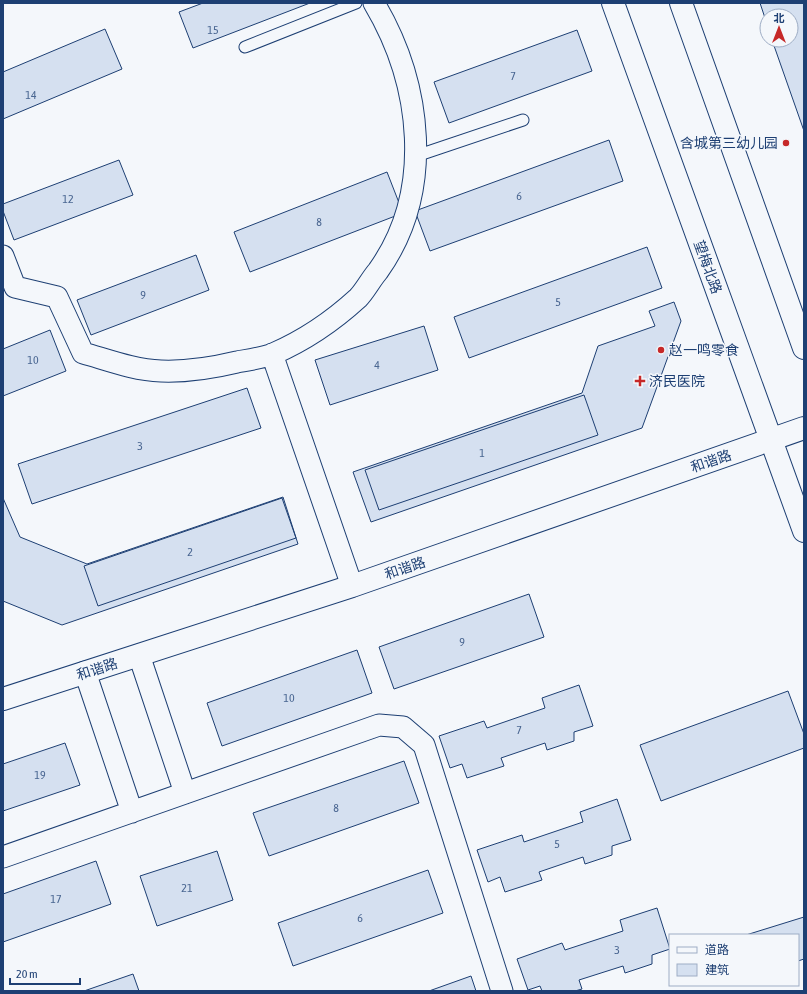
<svg xmlns="http://www.w3.org/2000/svg" width="807" height="994" viewBox="0 0 807 994" font-family="'Asap Condensed','Noto Sans SC',sans-serif">
	<style>
		.building { fill: #d5e0f0; stroke: #1d3f73 }
		.lines { fill: none; stroke-linecap: round; stroke-linejoin: round }
		.lane-casing { stroke: #1d3f73; stroke-width: 13 }
		.street-casing { stroke: #1d3f73; stroke-width: 23 }
		.secondary-casing { stroke: #1d3f73; stroke-width: 24 }
		.lane { stroke: #f4f7fb; stroke-width: 11 }
		.street { stroke: #f4f7fb; stroke-width: 21 }
		.secondary { stroke: #f4f7fb; stroke-width: 22 }
		.poi-dot { fill: #c62828; stroke: #f4f7fb; stroke-width: 1.5 }
		.labels { text-anchor: middle; dominant-baseline: central; stroke-width: 3; stroke-linejoin: round; paint-order: stroke }
		.number-label { font-size: 12px; fill: #4b6792 }
		.poi-label { font-size: 14px; fill: #1d3f73; stroke: #f4f7fb; text-anchor: start }
		.street-label { font-size: 14px; fill: #1d3f73; stroke: #f4f7fb }
	</style>
	<rect width="100%" height="100%" fill="#f4f7fb"/>
	<!-- building -->
	<path class="building" d="M 203,3 L 310,3 L 193,48 L 179,12 Z
		M 760,3 L 804,3 L 804,131 L 772,40 L 791,40 L 791,16 L 767,16 L 767,24 Z
		M 105,29 L 122,69 L 3,119 L 3,72 Z
		M 577,30 L 592,71 L 449,123 L 434,82 Z
		M 609,140 L 623,181 L 430,251 L 415,211 Z
		M 119,160 L 133,195 L 14,240 L 3,211 L 3,204 Z
		M 387,172 L 403,213 L 250,272 L 234,232 Z
		M 647,247 L 662,288 L 469,358 L 454,317 Z
		M 196,255 L 209,290 L 91,335 L 77,300 Z
		M 674,302 L 681,321 L 642,428 L 371,522 L 353,472 L 582,393 L 598,346 L 655,326 L 649,311 Z
		M 424,326 L 438,370 L 330,405 L 315,360 Z
		M 50,330 L 66,371 L 3,396 L 3,349 Z
		M 247,388 L 261,428 L 32,504 L 18,464 Z
		M 584,395 L 598,435 L 379,510 L 365,470 Z
		M 283,497 L 298,544 L 62,625 L 3,601 L 3,498 L 20,537 L 87,564 Z
		M 282,498 L 296,538 L 98,606 L 84,566 Z
		M 529,594 L 544,637 L 394,689 L 379,647 Z
		M 357,650 L 372,693 L 222,746 L 207,703 Z
		M 579,685 L 593,726 L 574,732 L 574,741 L 547,750 L 545,743 L 501,758 L 504,766 L 467,778 L 462,764 L 450,768 L 439,736 L 484,721 L 487,728 L 545,708 L 542,698 Z
		M 788,691 L 804,734 L 804,748 L 661,801 L 640,745 Z
		M 65,743 L 80,785 L 3,811 L 3,764 Z
		M 404,761 L 419,803 L 269,856 L 253,813 Z
		M 617,799 L 631,840 L 612,846 L 612,855 L 585,864 L 583,857 L 539,872 L 542,880 L 505,892 L 500,877 L 488,882 L 477,850 L 522,835 L 524,842 L 583,822 L 580,812 Z
		M 217,851 L 233,900 L 157,926 L 140,876 Z
		M 96,861 L 111,904 L 3,942 L 3,894 Z
		M 428,870 L 443,913 L 293,966 L 278,923 Z
		M 657,908 L 670,949 L 652,955 L 652,964 L 625,973 L 623,966 L 579,980 L 582,989 L 575,991 L 542,991 L 540,986 L 528,990 L 517,959 L 562,943 L 565,950 L 623,931 L 620,920 Z
		M 804,917 L 804,959 L 798,961 L 798,935 L 746,935 Z
		M 133,974 L 139,991 L 84,991 Z
		M 471,976 L 476,991 L 429,991 Z"/>
	<g class="lines">
		<!-- lane casing -->
		<g class="lane-casing">
			<path id="lane" d="M 245,47 L 356,3
				M 416,156 L 523,120"/>
		</g>
		<!-- street casing -->
		<g class="street-casing">
			<path id="street" d="M 3,256 L 15,287 L 57,297 L 83,353 C 108,360 134,370 161,371 C 186,372 212,368 237,362 C 248,360 262,358 273,354 C 303,341 334,320 358,298 C 365,291 371,279 378,271 C 435,191 422,84 374,3
				M 272,354 L 352,586
				M 139,655 L 185,793
				M 85,672 L 132,812
				M 3,857 L 379,725 L 403,727 L 424,745 L 502,991"/>
		</g>
		<!-- secondary casing -->
		<g class="secondary-casing">
			<path id="secondary" d="M 613,3 L 804,531
				M 681,3 L 804,348
				M 3,699 L 352,586 L 804,428"/>
		</g>
		<!-- lane -->
		<use href="#lane" class="lane"/>
		<!-- street -->
		<use href="#street" class="street"/>
		<!-- secondary -->
		<use href="#secondary" class="secondary"/>
	</g>
	<!-- markers -->
	<g class="poi-dot">
		<circle cx="786" cy="143" r="4"/>
		<circle cx="661" cy="350" r="4"/>
		<path d="M638 375h4v4h4v4h-4v4h-4v-4h-4v-4h4z"/>
	</g>
	<g class="labels">
		<!-- number labels -->
		<g class="number-label">
			<text x="213" y="30">15</text>
			<text x="513" y="76">7</text>
			<text x="31" y="95">14</text>
			<text x="519" y="196">6</text>
			<text x="68" y="199">12</text>
			<text x="319" y="222">8</text>
			<text x="143" y="295">9</text>
			<text x="558" y="302">5</text>
			<text x="33" y="360">10</text>
			<text x="377" y="365">4</text>
			<text x="140" y="446">3</text>
			<text x="482" y="453">1</text>
			<text x="190" y="552">2</text>
			<text x="462" y="642">9</text>
			<text x="289" y="698">10</text>
			<text x="519" y="730">7</text>
			<text x="40" y="775">19</text>
			<text x="336" y="808">8</text>
			<text x="557" y="844">5</text>
			<text x="187" y="888">21</text>
			<text x="56" y="899">17</text>
			<text x="360" y="918">6</text>
			<text x="617" y="950">3</text>
		</g>
		<!-- poi labels -->
		<g class="poi-label">
			<text x="778" y="143" text-anchor="end">含城第三幼儿园</text>
			<text x="669" y="350">赵一鸣零食</text>
			<text x="649" y="381">济民医院</text>
		</g>
		<!-- street labels -->
		<g class="street-label">
			<text transform="translate(708 267) rotate(70)">望梅北路</text>
			<text transform="translate(711 461) rotate(-19)">和谐路</text>
			<text transform="translate(405 568) rotate(-19)">和谐路</text>
			<text transform="translate(97 669) rotate(-18)">和谐路</text>
		</g>
	</g>
	<!-- border -->
	<rect width="807" height="994" fill="none" stroke="#1d3f73" stroke-width="8"/>
	<!-- legend -->
	<rect x="669" y="934" width="130" height="52" fill="#f4f7fb" stroke="#9eadc5"/>
	<rect x="677" y="947" width="20" height="6" fill="#f4f7fb" stroke="#9eadc5"/>
	<text x="705" y="954" font-size="12" fill="#1d3f73">道路</text>
	<rect x="677" y="964" width="20" height="12" fill="#d5e0f0" stroke="#9eadc5"/>
	<text x="705" y="974" font-size="12" fill="#1d3f73">建筑</text>
	<!-- north arrow -->
	<g transform="translate(779 28)"><circle r="19" fill="#f4f7fb" stroke="#9eadc5"/>
	<path d="M0-3L7 15L0 10L-7 15Z" fill="#c62828"/>
	<text y="-6" font-size="11" font-weight="bold" text-anchor="middle" fill="#1d3f73">北</text>
	</g>
	<!-- scale -->
	<path d="M10 978v6h70v-6" fill="none" stroke="#1d3f73" stroke-width="2"/>
	<text x="16" y="978" font-size="12" fill="#1d3f73" stroke="#f4f7fb" stroke-width="3" paint-order="stroke">20 m</text>
</svg>
